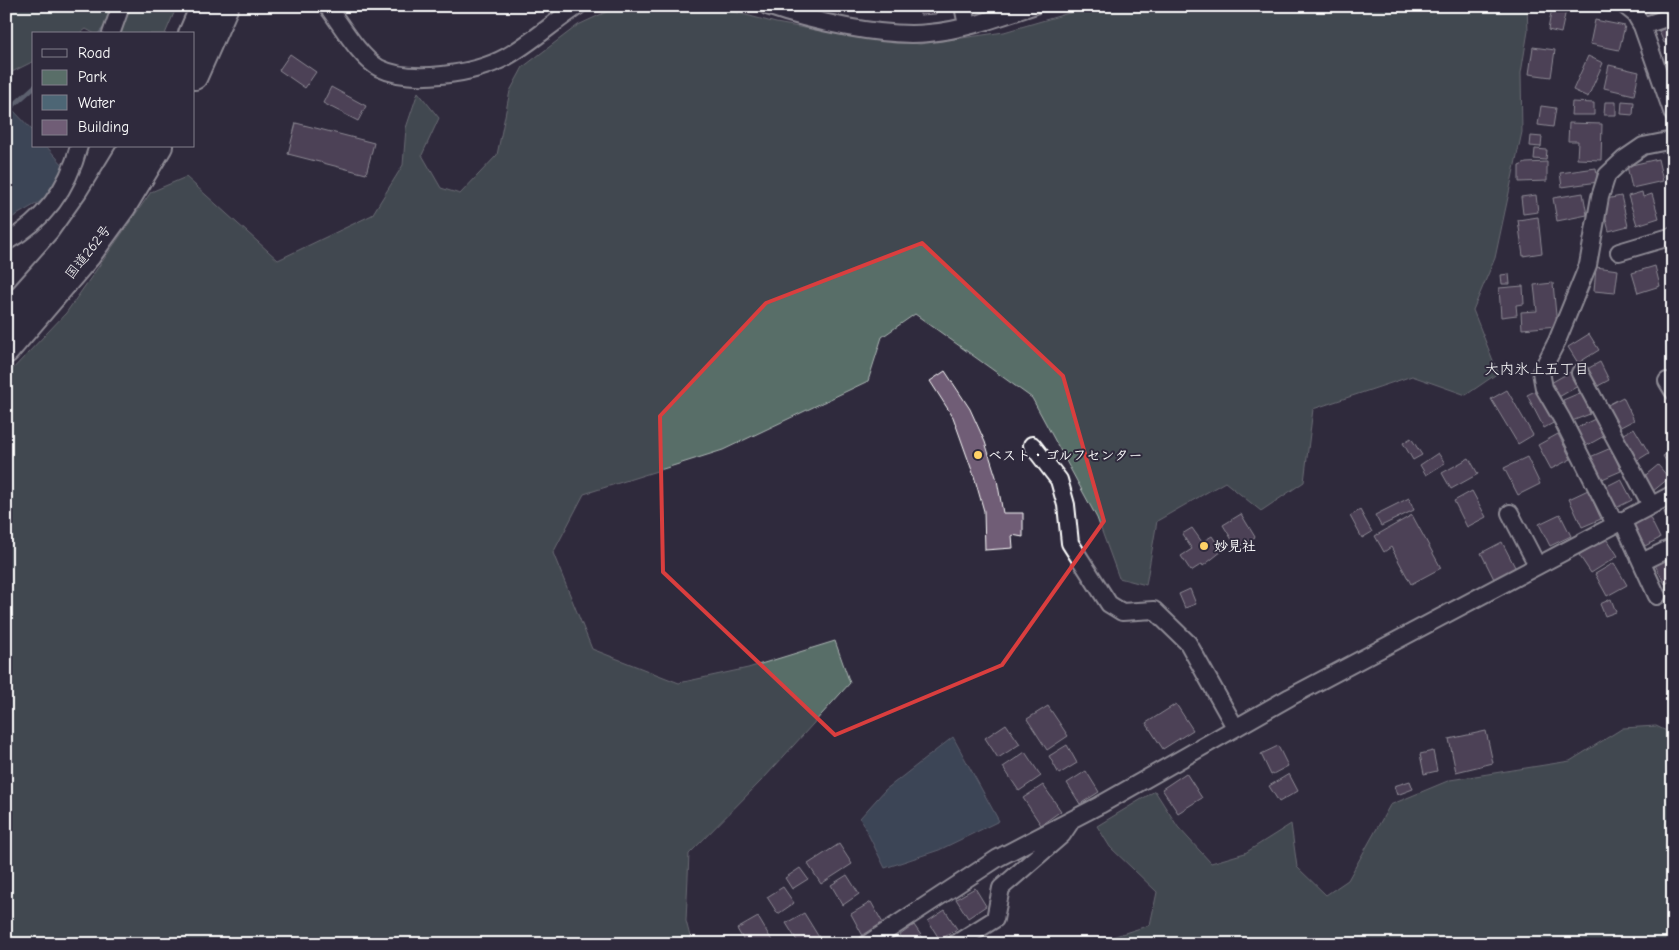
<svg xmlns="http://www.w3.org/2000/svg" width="1679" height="950" viewBox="0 0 1679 950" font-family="'Comic Neue','Klee One',sans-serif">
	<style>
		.green { fill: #596e68; stroke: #acb6b4 }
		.water { fill: #4d6675; stroke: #94a3ac }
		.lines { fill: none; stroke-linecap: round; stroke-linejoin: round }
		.stream { stroke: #94a3ac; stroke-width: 4.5 }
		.building { fill: #705d76; stroke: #fff }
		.minor-casing { stroke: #fff; stroke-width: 20 }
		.trunk-casing { stroke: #fff; stroke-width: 30 }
		.minor { stroke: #2f2a3d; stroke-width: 16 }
		.trunk { stroke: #2f2a3d; stroke-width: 26 }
		.marked { fill: none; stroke: #da3e3e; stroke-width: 4; stroke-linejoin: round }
		.poi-dot { fill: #ffd166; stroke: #2f2a3d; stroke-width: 2 }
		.labels { text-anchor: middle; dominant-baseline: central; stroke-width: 4; stroke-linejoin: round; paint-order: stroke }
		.street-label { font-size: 14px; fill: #fff; stroke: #2f2a3d }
		.poi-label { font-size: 14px; font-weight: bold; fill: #fff; stroke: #2f2a3d; text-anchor: start }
		.neighbourhood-label { font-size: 15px; fill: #fff; stroke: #2f2a3d }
	</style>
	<rect width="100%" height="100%" fill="#2f2a3d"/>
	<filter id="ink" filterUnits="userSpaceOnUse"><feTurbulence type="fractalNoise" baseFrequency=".02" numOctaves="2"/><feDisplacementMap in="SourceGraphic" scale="10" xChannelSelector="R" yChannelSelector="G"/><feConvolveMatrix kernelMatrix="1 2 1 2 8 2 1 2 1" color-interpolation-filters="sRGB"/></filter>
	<g filter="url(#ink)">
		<!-- green -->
		<path class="green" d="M 6,6 L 177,6 L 165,34 L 95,34 L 86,29 L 79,34 L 34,34 L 34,61 L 6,75 Z
			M 619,6 L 712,6 L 776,23 L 839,34 L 920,44 L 1004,32 L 1093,6 L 1527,6 L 1528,31 L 1521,73 L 1522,132 L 1495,258 L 1473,310 L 1498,373 L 1466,395 L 1412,376 L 1313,409 L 1304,482 L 1261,511 L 1225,482 L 1157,521 L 1146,585 L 1119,578 L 1097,518 L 1032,398 L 915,314 L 882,337 L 868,381 L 723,450 L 584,494 L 553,553 L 592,649 L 679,683 L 748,668 L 835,641 L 850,683 L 765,777 L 689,854 L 686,921 L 692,944 L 6,944 L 6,376 L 66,313 L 151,192 L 186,177 L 278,260 L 372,215 L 403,165 L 406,128 L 418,92 L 439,118 L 422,155 L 441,188 L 460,194 L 497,155 L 510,91 L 523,67 L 578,25 Z
			M 1656,726 L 1673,734 L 1673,944 L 1090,944 L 1150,925 L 1157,892 L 1110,847 L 1097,826 L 1155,791 L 1178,827 L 1211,863 L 1245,853 L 1291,824 L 1297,867 L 1326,895 L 1348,880 L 1390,805 L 1450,780 L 1570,761 L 1623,728 Z"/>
		<!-- water -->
		<path class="water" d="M 6,108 L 12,109 L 34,132 L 34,146 L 46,146 L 64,166 L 43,200 L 6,221 Z
			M 953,737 L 999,821 L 939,850 L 885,868 L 860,818 L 885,790 Z"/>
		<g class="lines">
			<!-- stream -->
			<path class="stream" d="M 100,34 L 107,26
				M 6,112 L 34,87"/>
		</g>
		<!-- building -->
		<path class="building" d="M 920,6 L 936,6 L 936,14 L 920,15 Z
			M 1552,7 L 1566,10 L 1561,33 L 1548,30 Z
			M 1595,20 L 1625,26 L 1619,50 L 1590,44 Z
			M 1672,25 L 1673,39 L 1664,43 L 1659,31 Z
			M 1533,47 L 1555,50 L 1551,77 L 1529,74 Z
			M 290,54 L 316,72 L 305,88 L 279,70 Z
			M 1588,56 L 1603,63 L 1588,97 L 1573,90 Z
			M 1609,65 L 1639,72 L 1634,95 L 1604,88 Z
			M 331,87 L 366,106 L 358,121 L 323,103 Z
			M 1622,101 L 1634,102 L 1633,115 L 1621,114 Z
			M 1572,102 L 1594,103 L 1594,115 L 1571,115 Z
			M 1605,102 L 1616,102 L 1616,115 L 1604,115 Z
			M 1541,106 L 1556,108 L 1553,127 L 1538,125 Z
			M 296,123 L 374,143 L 366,174 L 288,154 Z
			M 1569,123 L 1602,124 L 1601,160 L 1577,159 L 1578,141 L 1568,141 Z
			M 1531,136 L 1542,137 L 1541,147 L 1530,146 Z
			M 1535,149 L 1547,150 L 1546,160 L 1534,159 Z
			M 1658,159 L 1663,181 L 1632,188 L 1627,166 Z
			M 1547,162 L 1547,181 L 1519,182 L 1519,166 L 1526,163 Z
			M 1596,168 L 1598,182 L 1562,187 L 1560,173 Z
			M 1642,192 L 1643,197 L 1652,194 L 1659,218 L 1637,225 L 1628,196 Z
			M 1583,193 L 1587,215 L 1557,221 L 1553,198 Z
			M 1536,195 L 1538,212 L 1523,214 L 1521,197 Z
			M 1621,196 L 1628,226 L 1609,231 L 1601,200 Z
			M 1538,217 L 1542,253 L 1523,256 L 1518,220 Z
			M 1655,266 L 1660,286 L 1638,293 L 1632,273 Z
			M 1596,267 L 1618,270 L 1615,293 L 1594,291 Z
			M 1509,274 L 1510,284 L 1502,284 L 1501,275 Z
			M 1553,283 L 1557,326 L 1522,329 L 1521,312 L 1537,311 L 1534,285 Z
			M 1523,286 L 1524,304 L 1516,305 L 1517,315 L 1501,317 L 1499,288 Z
			M 1589,334 L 1599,350 L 1578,363 L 1568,347 Z
			M 1600,362 L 1609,380 L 1596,387 L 1587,369 Z
			M 945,371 L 970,409 L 985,442 L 997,480 L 1003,513 L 1023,513 L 1023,537 L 1012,535 L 1013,548 L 985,550 L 984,511 L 974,476 L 953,417 L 930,381 Z
			M 1570,372 L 1578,386 L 1557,398 L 1549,384 Z
			M 1539,389 L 1557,421 L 1544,428 L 1527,395 Z
			M 1507,390 L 1533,435 L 1518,444 L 1491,399 Z
			M 1582,392 L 1590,414 L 1572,421 L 1563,400 Z
			M 1623,397 L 1634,420 L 1615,430 L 1604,407 Z
			M 1595,419 L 1604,436 L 1586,446 L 1576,428 Z
			M 1634,428 L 1649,453 L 1633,463 L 1618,437 Z
			M 1558,434 L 1571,459 L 1551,469 L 1538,445 Z
			M 1411,438 L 1422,455 L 1413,460 L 1403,443 Z
			M 1611,448 L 1621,471 L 1600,480 L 1590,457 Z
			M 1673,450 L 1673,472 L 1663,456 Z
			M 1438,453 L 1445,463 L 1426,475 L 1420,465 Z
			M 1527,457 L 1540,484 L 1518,495 L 1504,468 Z
			M 1469,458 L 1478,474 L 1451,489 L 1442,473 Z
			M 1658,465 L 1669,478 L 1652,492 L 1642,478 Z
			M 1621,479 L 1632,500 L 1616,508 L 1605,487 Z
			M 1588,490 L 1601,519 L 1582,527 L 1569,499 Z
			M 1472,491 L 1486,517 L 1467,527 L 1454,501 Z
			M 1409,498 L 1414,510 L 1381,526 L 1375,515 Z
			M 1673,507 L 1673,530 L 1664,512 Z
			M 1360,510 L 1372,532 L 1362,538 L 1350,516 Z
			M 1241,514 L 1255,537 L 1237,548 L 1223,525 Z
			M 1560,514 L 1571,536 L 1550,546 L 1539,524 Z
			M 1412,515 L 1441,568 L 1411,584 L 1391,547 L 1384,552 L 1375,536 Z
			M 1649,516 L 1660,538 L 1645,546 L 1633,524 Z
			M 1192,528 L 1202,542 L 1212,536 L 1222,551 L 1203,566 L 1202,564 L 1191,571 L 1181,556 L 1192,549 L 1182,534 Z
			M 1606,537 L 1618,556 L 1591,573 L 1579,555 Z
			M 1502,542 L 1516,569 L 1494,579 L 1481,553 Z
			M 1672,556 L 1673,580 L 1665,584 L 1655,565 Z
			M 1614,563 L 1627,585 L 1607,596 L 1595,574 Z
			M 1190,589 L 1196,604 L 1185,608 L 1179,594 Z
			M 1611,599 L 1616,612 L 1605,616 L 1600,604 Z
			M 1176,704 L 1193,730 L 1163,749 L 1146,723 Z
			M 1048,706 L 1068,736 L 1047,750 L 1027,719 Z
			M 1006,724 L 1020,744 L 998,758 L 985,738 Z
			M 1486,731 L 1493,763 L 1456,772 L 1449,739 Z
			M 1067,745 L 1077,763 L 1059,774 L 1049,756 Z
			M 1278,746 L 1288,766 L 1271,775 L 1261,754 Z
			M 1433,751 L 1437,771 L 1424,774 L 1420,754 Z
			M 1025,752 L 1041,776 L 1019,791 L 1003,767 Z
			M 1086,771 L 1099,792 L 1080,804 L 1067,783 Z
			M 1186,773 L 1202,798 L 1178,813 L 1162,789 Z
			M 1289,774 L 1298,791 L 1279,802 L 1269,786 Z
			M 1410,781 L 1413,789 L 1397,795 L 1394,786 Z
			M 1043,785 L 1061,811 L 1041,825 L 1023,798 Z
			M 839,844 L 852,864 L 821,884 L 808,864 Z
			M 800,868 L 808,879 L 792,889 L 785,878 Z
			M 847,875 L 859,894 L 843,905 L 831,885 Z
			M 783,887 L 794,903 L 778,914 L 767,897 Z
			M 975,888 L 986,906 L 968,918 L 956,899 Z
			M 871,902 L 884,925 L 863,936 L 851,914 Z
			M 945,910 L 957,929 L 940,940 L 928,921 Z
			M 804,913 L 820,939 L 813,944 L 799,944 L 786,923 Z
			M 758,917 L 774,944 L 746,944 L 737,929 Z
			M 914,925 L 927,944 L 906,944 L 900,935 Z"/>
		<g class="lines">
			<!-- minor casing -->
			<g class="minor-casing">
				<path id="minor" d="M 327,6 C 340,23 360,58 379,68 C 411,84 475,74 506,57 C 531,43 554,22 578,6
					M 767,6 C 810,21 884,38 929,33 C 964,30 1000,17 1033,6
					M 963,6 L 967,25
					M 1625,6 L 1635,14 L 1642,26 L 1673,114
					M 1642,26 L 1673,16
					M 111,34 L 121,6
					M 6,242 C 44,221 68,188 79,146
					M 1619,252 L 1673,236
					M 1580,373 L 1651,505
					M 1667,381 L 1673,391
					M 1032,445 L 1059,480 L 1066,505 L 1070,543 L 1109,604 L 1122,612 L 1154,610 L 1188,643 L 1235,727
					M 1510,513 L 1537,565
					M 1622,520 L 1657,596
					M 1615,524 L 1562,419 L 1544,388 L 1541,372 L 1557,341 L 1588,265 L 1600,197 L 1607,175 L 1624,159 L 1643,146 L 1673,140
					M 1642,562 L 1673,547
					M 867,944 L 998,858 L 1100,805 L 1290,697 L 1673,494
					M 955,944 L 995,919 L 1001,888 L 1062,835 L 1070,823"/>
			</g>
			<!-- trunk casing -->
			<g class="trunk-casing">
				<path id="trunk" d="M 192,34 L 204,6
					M 194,76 L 225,6
					M 6,316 L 68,246 L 97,205 L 133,146
					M 6,350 L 88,254 L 122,207 L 159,146"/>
			</g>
			<!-- minor -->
			<use href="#minor" class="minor"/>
			<!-- trunk -->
			<use href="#trunk" class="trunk"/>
		</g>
	</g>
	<!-- marked area -->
	<path d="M0 0H1679V950H0ZM 922,243 L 1063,376 L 1104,521 L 1002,665 L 835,735 L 663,572 L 660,416 L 766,303 Z" fill="#2f2a3d" fill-opacity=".55" fill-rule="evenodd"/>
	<path class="marked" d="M 922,243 L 1063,376 L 1104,521 L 1002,665 L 835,735 L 663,572 L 660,416 L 766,303 Z"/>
	<!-- markers -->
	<g class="poi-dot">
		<circle cx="978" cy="455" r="5"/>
		<circle cx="1204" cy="546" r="5"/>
	</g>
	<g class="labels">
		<!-- street labels -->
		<g class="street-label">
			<text transform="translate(88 252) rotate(-52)">国道262号</text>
		</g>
		<!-- poi labels -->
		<g class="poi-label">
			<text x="988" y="455">ベスト・ゴルフセンター</text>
			<text x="1214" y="546">妙見社</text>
		</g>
		<!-- neighbourhood labels -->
		<g class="neighbourhood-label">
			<text x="1537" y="369">大内氷上五丁目</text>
		</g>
	</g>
	<!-- margin -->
	<rect width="1679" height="950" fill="none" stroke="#2f2a3d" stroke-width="25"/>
	<rect x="12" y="12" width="1654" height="925" fill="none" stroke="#fff" stroke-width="2" filter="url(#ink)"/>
	<!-- legend -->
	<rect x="32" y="32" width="162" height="115" fill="#2f2a3d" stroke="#827f8b"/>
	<rect x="42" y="49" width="25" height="8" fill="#2f2a3d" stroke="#827f8b"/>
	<text x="78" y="58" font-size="15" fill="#ffffff">Road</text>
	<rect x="42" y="70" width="25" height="15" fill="#596e68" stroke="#827f8b"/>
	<text x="78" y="82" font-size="15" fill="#ffffff">Park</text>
	<rect x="42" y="95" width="25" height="15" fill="#4d6675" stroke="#827f8b"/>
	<text x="78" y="108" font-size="15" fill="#ffffff">Water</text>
	<rect x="42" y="120" width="25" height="15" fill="#705d76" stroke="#827f8b"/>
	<text x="78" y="132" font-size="15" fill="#ffffff">Building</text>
</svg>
